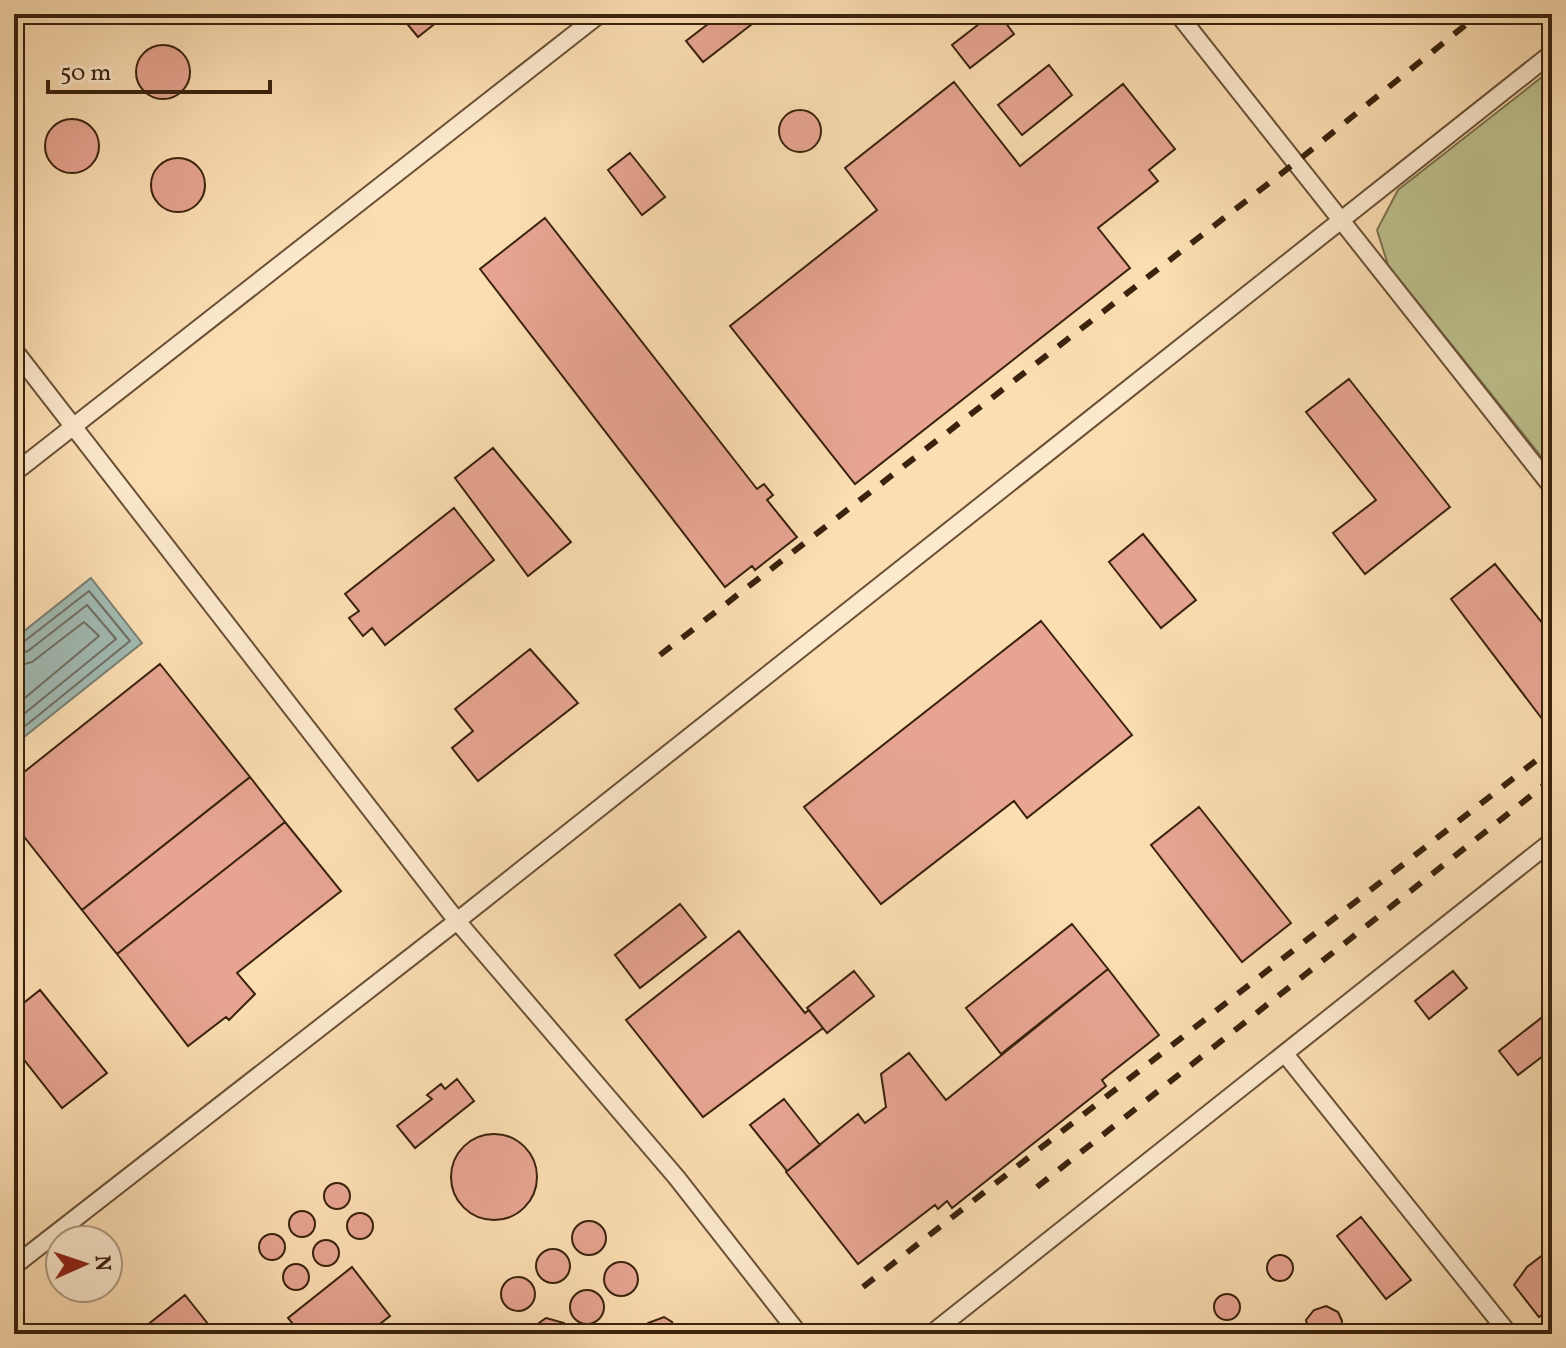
<svg xmlns="http://www.w3.org/2000/svg" width="1566" height="1348" viewBox="0 0 1566 1348" font-family="Vollkorn,serif">
	<style>
		.green { fill: #bdc18e; stroke: #7c724e; stroke-width: 2 }
		.water { fill: #a1bbb4; stroke: #787e71; stroke-width: 2 }
		.lines { fill: none; stroke-linecap: round; stroke-linejoin: round }
		.shore { stroke: #6e6e60; stroke-width: 2 }
		.building { fill: #e7a591; stroke: #3a220d; stroke-width: 2 }
		.service-casing { stroke: #6a5136; stroke-width: 20 }
		.service { stroke: #fdeace; stroke-width: 16 }
		.rail { stroke: #3a220d; stroke-width: 6; stroke-dasharray: 14 14; stroke-linecap: butt }
	</style>
	<rect width="100%" height="100%" fill="#fcdeb3"/>
	<filter id="stains"><feTurbulence type="fractalNoise" baseFrequency=".0025" numOctaves="4"/><feColorMatrix values="0 0 0 0 .2 0 0 0 0 .09 0 0 0 0 .02 0 0 0 .5 -.17"/></filter>
	<radialGradient id="worn" r=".72"><stop offset=".6" stop-color="#630" stop-opacity="0"/><stop offset="1" stop-color="#630" stop-opacity=".3"/></radialGradient>
	<!-- green -->
	<path class="green" d="M 1552,69 L 1552,470 L 1388,265 L 1377,230 L 1398,190 Z"/>
	<!-- water -->
	<path class="water" d="M 91,578 L 142,643 L 14,745 L 14,639 Z"/>
	<g class="lines">
		<!-- shore -->
		<path class="shore" d="M 14,644 L 22,643 L 89,591 L 130,641 L 14,735
			M 14,655 L 28,651 L 87,605 L 116,639 L 14,722
			M 14,667 L 32,662 L 84,622 L 99,636 L 14,707"/>
	</g>
	<!-- building -->
	<path class="building" d="M 399,14 L 447,14 L 418,37 Z
		M 721,14 L 745,14 L 752,24 L 703,62 L 686,41 Z
		M 992,14 L 999,14 L 1014,34 L 970,68 L 952,45 Z
		M136 72a27 27 0 1 1 54 0a27 27 0 1 1-54 0Z
		M 1049,65 L 1072,95 L 1022,135 L 998,105 Z
		M 954,82 L 1020,166 L 1123,84 L 1175,149 L 1149,170 L 1158,181 L 1098,228 L 1130,268 L 855,484 L 730,326 L 877,210 L 845,168 Z
		M779 131a21 21 0 1 1 42 0a21 21 0 1 1-42 0Z
		M45 146a27 27 0 1 1 54 0a27 27 0 1 1-54 0Z
		M 630,153 L 665,197 L 642,215 L 608,170 Z
		M151 185a27 27 0 1 1 54 0a27 27 0 1 1-54 0Z
		M 545,218 L 757,489 L 764,484 L 773,495 L 767,500 L 797,537 L 755,570 L 752,566 L 725,587 L 480,269 Z
		M 1349,379 L 1450,507 L 1365,574 L 1333,533 L 1376,500 L 1306,412 Z
		M 493,448 L 571,542 L 528,576 L 455,478 Z
		M 454,508 L 494,560 L 385,645 L 372,628 L 363,636 L 349,618 L 359,611 L 345,594 Z
		M 1143,534 L 1196,600 L 1161,628 L 1109,562 Z
		M 1495,564 L 1552,635 L 1549,728 L 1451,599 Z
		M 1041,621 L 1132,735 L 1027,818 L 1014,801 L 881,904 L 804,807 Z
		M 530,649 L 578,703 L 478,781 L 452,748 L 473,731 L 455,709 Z
		M 160,664 L 250,777 L 82,910 L 14,824 L 14,780 Z
		M 250,777 L 285,822 L 117,954 L 82,910 Z
		M 1199,807 L 1291,923 L 1242,962 L 1151,845 Z
		M 285,822 L 341,891 L 237,973 L 255,994 L 229,1020 L 226,1017 L 188,1046 L 117,954 Z
		M 680,904 L 706,937 L 640,988 L 615,955 Z
		M 1072,924 L 1108,969 L 1001,1054 L 966,1008 Z
		M 739,931 L 805,1013 L 809,1010 L 823,1028 L 703,1117 L 626,1020 Z
		M 1108,969 L 1159,1035 L 1102,1080 L 1106,1086 L 952,1208 L 947,1201 L 938,1209 L 935,1205 L 858,1264 L 786,1172 L 858,1114 L 865,1123 L 886,1107 L 881,1074 L 909,1053 L 946,1100 Z
		M 854,971 L 874,996 L 827,1033 L 807,1008 Z
		M 1453,971 L 1467,988 L 1429,1019 L 1415,1001 Z
		M 40,990 L 107,1073 L 62,1108 L 14,1047 L 14,996 L 21,1005 Z
		M 1550,1011 L 1552,1049 L 1518,1075 L 1499,1051 Z
		M 457,1079 L 474,1101 L 415,1148 L 397,1126 L 432,1099 L 427,1095 L 441,1084 L 445,1089 Z
		M 784,1099 L 820,1145 L 787,1171 L 750,1125 Z
		M451 1177a43 43 0 1 1 86 0a43 43 0 1 1-86 0Z
		M324 1196a13 13 0 1 1 26 0a13 13 0 1 1-26 0Z
		M289 1224a13 13 0 1 1 26 0a13 13 0 1 1-26 0Z
		M347 1226a13 13 0 1 1 26 0a13 13 0 1 1-26 0Z
		M 1361,1217 L 1411,1280 L 1386,1299 L 1337,1236 Z
		M572 1238a17 17 0 1 1 34 0a17 17 0 1 1-34 0Z
		M259 1247a13 13 0 1 1 26 0a13 13 0 1 1-26 0Z
		M313 1253a13 13 0 1 1 26 0a13 13 0 1 1-26 0Z
		M 1552,1248 L 1552,1307 L 1539,1317 L 1514,1285 L 1527,1267 Z
		M536 1266a17 17 0 1 1 34 0a17 17 0 1 1-34 0Z
		M1267 1268a13 13 0 1 1 26 0a13 13 0 1 1-26 0Z
		M604 1279a17 17 0 1 1 34 0a17 17 0 1 1-34 0Z
		M283 1277a13 13 0 1 1 26 0a13 13 0 1 1-26 0Z
		M 352,1267 L 390,1316 L 367,1334 L 301,1334 L 288,1318 Z
		M501 1294a17 17 0 1 1 34 0a17 17 0 1 1-34 0Z
		M570 1307a17 17 0 1 1 34 0a17 17 0 1 1-34 0Z
		M1214 1307a13 13 0 1 1 26 0a13 13 0 1 1-26 0Z
		M 185,1295 L 216,1334 L 136,1334 Z
		M 1326,1306 L 1338,1312 L 1342,1321 L 1340,1334 L 1309,1334 L 1306,1320 L 1314,1310 Z
		M 664,1317 L 672,1322 L 677,1334 L 644,1334 L 648,1323 Z
		M 546,1318 L 564,1323 L 568,1334 L 535,1334 L 539,1323 Z"/>
	<g class="lines">
		<!-- service casing -->
		<g class="service-casing">
			<path id="service" d="M 1178,14 L 1552,487
				M 14,350 L 457,921 L 677,1178 L 799,1334
				M 14,473 L 600,14
				M 1285,1054 L 1509,1334
				M 14,1266 L 457,921 L 1552,53
				M 931,1334 L 1552,841"/>
		</g>
		<!-- service -->
		<use href="#service" class="service"/>
		<!-- rail -->
		<path class="rail" d="M 660,655 L 1295,163 L 1479,14
			M 1037,1187 L 1552,779
			M 863,1287 L 1552,748"/>
	</g>
	<!-- margin -->
	<rect width="1566" height="1348" fill="none" stroke="#fcdeb3" stroke-width="48"/>
	<rect x="16" y="16" width="1534" height="1316" fill="none" stroke="#3a220d" stroke-width="4"/>
	<rect x="24" y="24" width="1518" height="1300" fill="none" stroke="#3a220d" stroke-width="2"/>
	<!-- north arrow -->
	<g transform="translate(84 1264) rotate(87)"><circle r="38" fill="#fdeace" stroke="#af9a81" stroke-width="2"/>
	<path d="M0-6L14 30L0 20L-14 30Z" fill="#8f2418"/>
	<text y="-12" font-size="22" font-weight="bold" text-anchor="middle" fill="#3a220d">N</text>
	</g>
	<!-- scale -->
	<path d="M48 80v12h222v-12" fill="none" stroke="#3a220d" stroke-width="4"/>
	<text x="60" y="80" font-size="24" fill="#3a220d" stroke="#fdeace" stroke-width="6" paint-order="stroke">50 m</text>
	<rect width="100%" height="100%" filter="url(#stains)"/>
	<rect width="100%" height="100%" fill="url(#worn)"/>
</svg>
